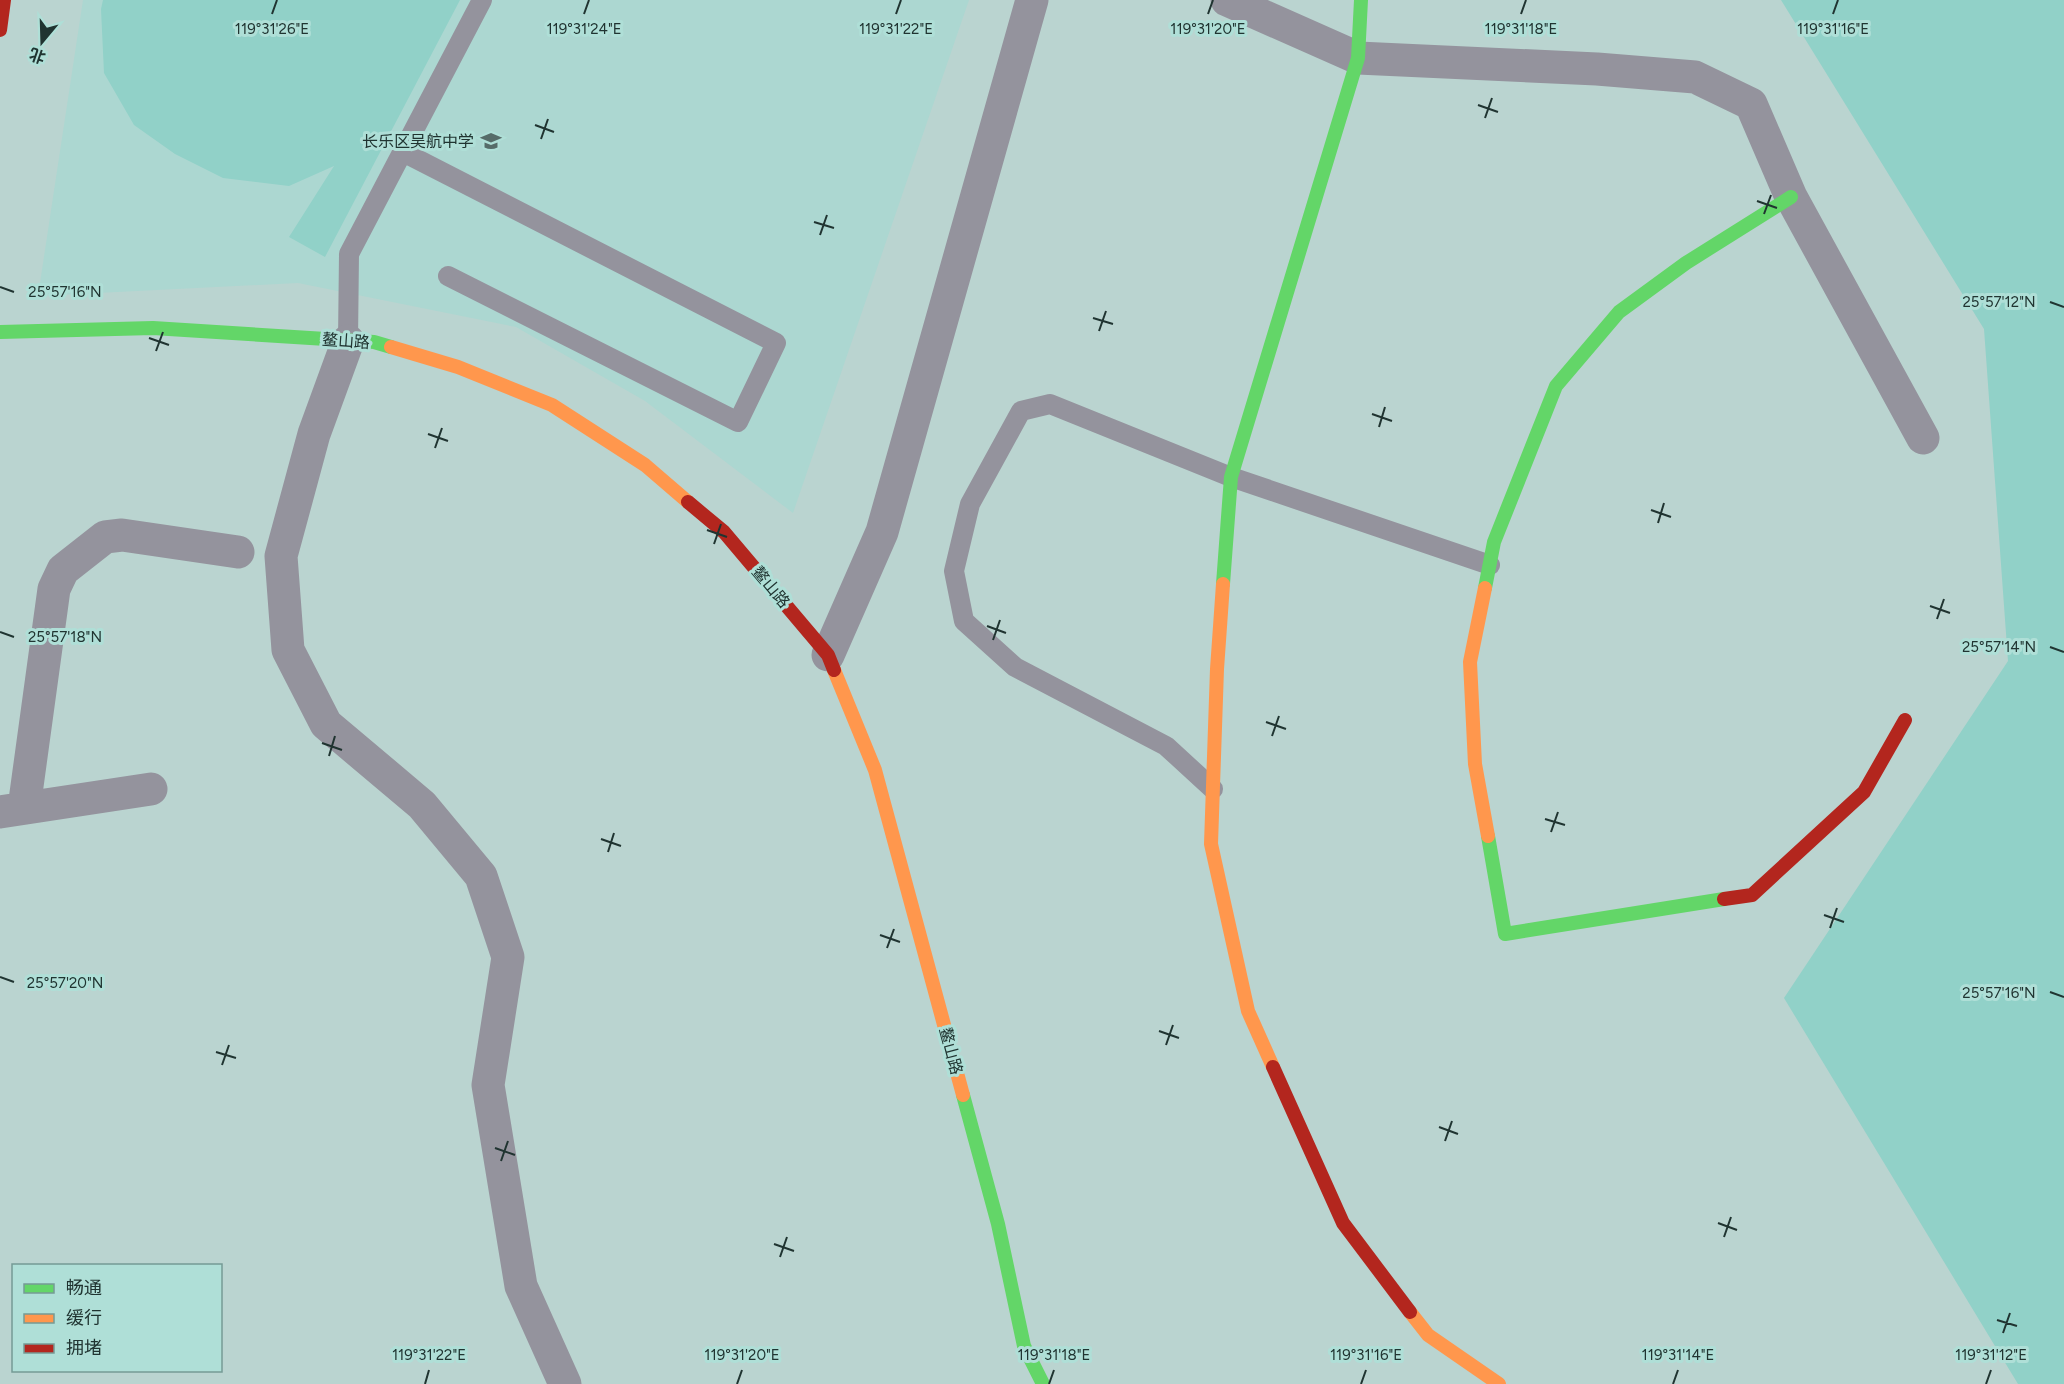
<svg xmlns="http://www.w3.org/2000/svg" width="2064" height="1384" viewBox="0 0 2064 1384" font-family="Figtree,'Noto Sans SC',sans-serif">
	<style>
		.built { fill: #acd7d1 }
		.green { fill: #91d1c8 }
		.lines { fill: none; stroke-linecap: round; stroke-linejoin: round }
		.lane { stroke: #94939d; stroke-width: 20 }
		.street { stroke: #94939d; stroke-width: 33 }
		.fast { stroke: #63d668; stroke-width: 14 }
		.slow { stroke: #ff974d; stroke-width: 14 }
		.jam { stroke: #b3261e; stroke-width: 14 }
		.ticks { fill: none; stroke: #203431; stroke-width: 2 }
		.labels { text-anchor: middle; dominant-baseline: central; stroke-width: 6; stroke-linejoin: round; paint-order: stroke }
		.poi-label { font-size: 16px; fill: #203431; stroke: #afdfd7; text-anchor: end }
		.street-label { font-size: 16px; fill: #203431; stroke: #afdfd7 }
		.ticks-label { font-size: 15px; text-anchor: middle; fill: #203431; stroke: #afdfd7; stroke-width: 6; stroke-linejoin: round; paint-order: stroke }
	</style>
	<rect width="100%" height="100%" fill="#bad4d0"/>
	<!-- built -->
	<path class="built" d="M 83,0 L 969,0 L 793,513 L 645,401 L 516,327 L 298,283 L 38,296 Z"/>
	<!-- green -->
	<path class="green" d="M 103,0 L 460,0 L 325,257 L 289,237 L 334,166 L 289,186 L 223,178 L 175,154 L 134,125 L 104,73 L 101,9 Z
		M 1781,0 L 2064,0 L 2064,1384 L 2018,1384 L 1784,998 L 2008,661 L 1984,329 Z"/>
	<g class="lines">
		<!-- lane -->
		<path class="lane" d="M 403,152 L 776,343 L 738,422 L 448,276
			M 348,341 L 349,254 L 482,0
			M 1213,789 L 1166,746 L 1015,667 L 964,621 L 954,571 L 970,504 L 1021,411 L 1050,404 L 1231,477 L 1490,565"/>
		<!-- street -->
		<path class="street" d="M 1227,0 L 1358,58 L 1597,69 L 1695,77 L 1751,104 L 1791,197 L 1923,438
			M 348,341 L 314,434 L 281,556 L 288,650 L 326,724 L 422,805 L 481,876 L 508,957 L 488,1085 L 521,1286 L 565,1384
			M 828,655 L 882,532 L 1032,0
			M 24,808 L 54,589 L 63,570 L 105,537 L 122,535 L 238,552
			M 0,812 L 151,789"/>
		<!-- fast -->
		<path class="fast" d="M 0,332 L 153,328 L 374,342 L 391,347
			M 1223,584 L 1231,477 L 1358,58 L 1361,0
			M 1485,588 L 1494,542 L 1556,386 L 1619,312 L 1686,263 L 1791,197
			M 1488,836 L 1505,934 L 1724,899
			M 963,1095 L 998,1224 L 1024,1346 L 1043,1384"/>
		<!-- slow -->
		<path class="slow" d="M 391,347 L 458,367 L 552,405 L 645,465 L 688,502
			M 1223,584 L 1217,669 L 1211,844 L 1248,1011 L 1273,1067
			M 1485,588 L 1470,662 L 1475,764 L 1488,836
			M 834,670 L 875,770 L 963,1095
			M 1410,1312 L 1428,1335 L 1499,1384"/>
		<!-- jam -->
		<path class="jam" d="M 0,30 L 4,0
			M 688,502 L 724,532 L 828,655 L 834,670
			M 1724,899 L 1752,895 L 1864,792 L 1905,720
			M 1273,1067 L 1343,1223 L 1410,1312"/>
	</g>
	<!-- ticks -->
	<path class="ticks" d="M 272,14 L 277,0M 584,14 L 589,0M 896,14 L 901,0M 1208,14 L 1213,0M 1521,14 L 1526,0M 1833,14 L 1838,0M 1478,105 L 1498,112M 1485,118 L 1492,98M 535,125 L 554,132M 541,139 L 548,119M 1757,201 L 1777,208M 1764,214 L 1771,195M 814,222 L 834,228M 820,235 L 827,215M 0,287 L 14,292M 2050,302 L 2064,307M 1093,318 L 1113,324M 1099,331 L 1106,311M 149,338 L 169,345M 156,351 L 163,332M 1372,414 L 1392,421M 1379,427 L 1385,407M 428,434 L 448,441M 435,448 L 442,428M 1651,510 L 1671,517M 1658,523 L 1664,503M 707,530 L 727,537M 714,544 L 721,524M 1930,606 L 1950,613M 1937,619 L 1944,599M 987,626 L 1006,633M 0,632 L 14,637M 993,640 L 1000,620M 2050,647 L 2064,652M 1266,722 L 1286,729M 1272,736 L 1279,716M 322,743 L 342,750M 329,756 L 335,736M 1545,819 L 1565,825M 1551,832 L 1558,812M 601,839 L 621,846M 608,852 L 614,833M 1824,915 L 1844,922M 1830,928 L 1837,908M 880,935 L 900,942M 887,948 L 894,929M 0,977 L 14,982M 2050,992 L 2064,997M 1159,1031 L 1179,1038M 1166,1045 L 1173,1025M 216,1052 L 236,1058M 222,1065 L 229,1045M 1439,1127 L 1458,1134M 1445,1141 L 1452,1121M 495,1148 L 515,1155M 501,1161 L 508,1141M 1718,1223 L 1737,1230M 1724,1237 L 1731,1217M 774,1244 L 794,1251M 780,1257 L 787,1237M 1997,1320 L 2017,1326M 2003,1333 L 2010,1313M 425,1384 L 429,1370M 737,1384 L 742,1370M 1049,1384 L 1054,1370M 1361,1384 L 1366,1370M 1673,1384 L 1678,1370M 1986,1384 L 1991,1370"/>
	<!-- icons -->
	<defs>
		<g id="school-bare" transform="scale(1.62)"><path d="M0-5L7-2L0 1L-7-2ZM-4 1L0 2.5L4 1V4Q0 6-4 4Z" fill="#566c69" stroke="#afdfd7" stroke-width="2.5" paint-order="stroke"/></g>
	</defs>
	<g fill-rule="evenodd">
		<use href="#school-bare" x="491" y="141"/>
	</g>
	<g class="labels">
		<!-- poi labels -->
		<g class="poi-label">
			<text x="474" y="141">长乐区吴航中学</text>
		</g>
		<!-- street labels -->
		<g class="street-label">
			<text transform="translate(346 341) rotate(4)">鳌山路</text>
			<text transform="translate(771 587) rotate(50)">鳌山路</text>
			<text transform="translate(951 1051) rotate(75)">鳌山路</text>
		</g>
	</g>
	<g class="ticks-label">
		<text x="584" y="34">119°31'24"E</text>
		<text x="896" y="34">119°31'22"E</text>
		<text x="1208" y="34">119°31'20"E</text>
		<text x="1521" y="34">119°31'18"E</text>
		<text x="1833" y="34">119°31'16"E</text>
		<text x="272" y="34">119°31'26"E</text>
		<text x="65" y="297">25°57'16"N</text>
		<text x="1999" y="307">25°57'12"N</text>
		<text x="65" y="642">25°57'18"N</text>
		<text x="1999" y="652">25°57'14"N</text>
		<text x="65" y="988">25°57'20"N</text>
		<text x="1999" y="998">25°57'16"N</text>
		<text x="429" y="1360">119°31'22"E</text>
		<text x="742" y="1360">119°31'20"E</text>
		<text x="1054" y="1360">119°31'18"E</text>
		<text x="1366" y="1360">119°31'16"E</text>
		<text x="1678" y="1360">119°31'14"E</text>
		<text x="1991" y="1360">119°31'12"E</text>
	</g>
	<!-- legend -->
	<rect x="12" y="1264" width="210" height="108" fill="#afdfd7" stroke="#769b95" stroke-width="1.5"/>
	<rect x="24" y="1284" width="30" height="9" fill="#63d668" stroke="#769b95" stroke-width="1.5"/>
	<text x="66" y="1294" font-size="18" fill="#203431">畅通</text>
	<rect x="24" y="1314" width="30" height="9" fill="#ff974d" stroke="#769b95" stroke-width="1.5"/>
	<text x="66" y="1324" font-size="18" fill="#203431">缓行</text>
	<rect x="24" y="1344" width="30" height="9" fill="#b3261e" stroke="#769b95" stroke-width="1.5"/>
	<text x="66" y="1354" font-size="18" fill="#203431">拥堵</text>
	<!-- north arrow -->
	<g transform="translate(42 42) rotate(199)" stroke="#afdfd7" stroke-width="4.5" paint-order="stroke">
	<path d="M0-4.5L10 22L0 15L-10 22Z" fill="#203431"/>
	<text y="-9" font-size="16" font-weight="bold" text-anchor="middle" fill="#203431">北</text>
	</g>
</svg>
